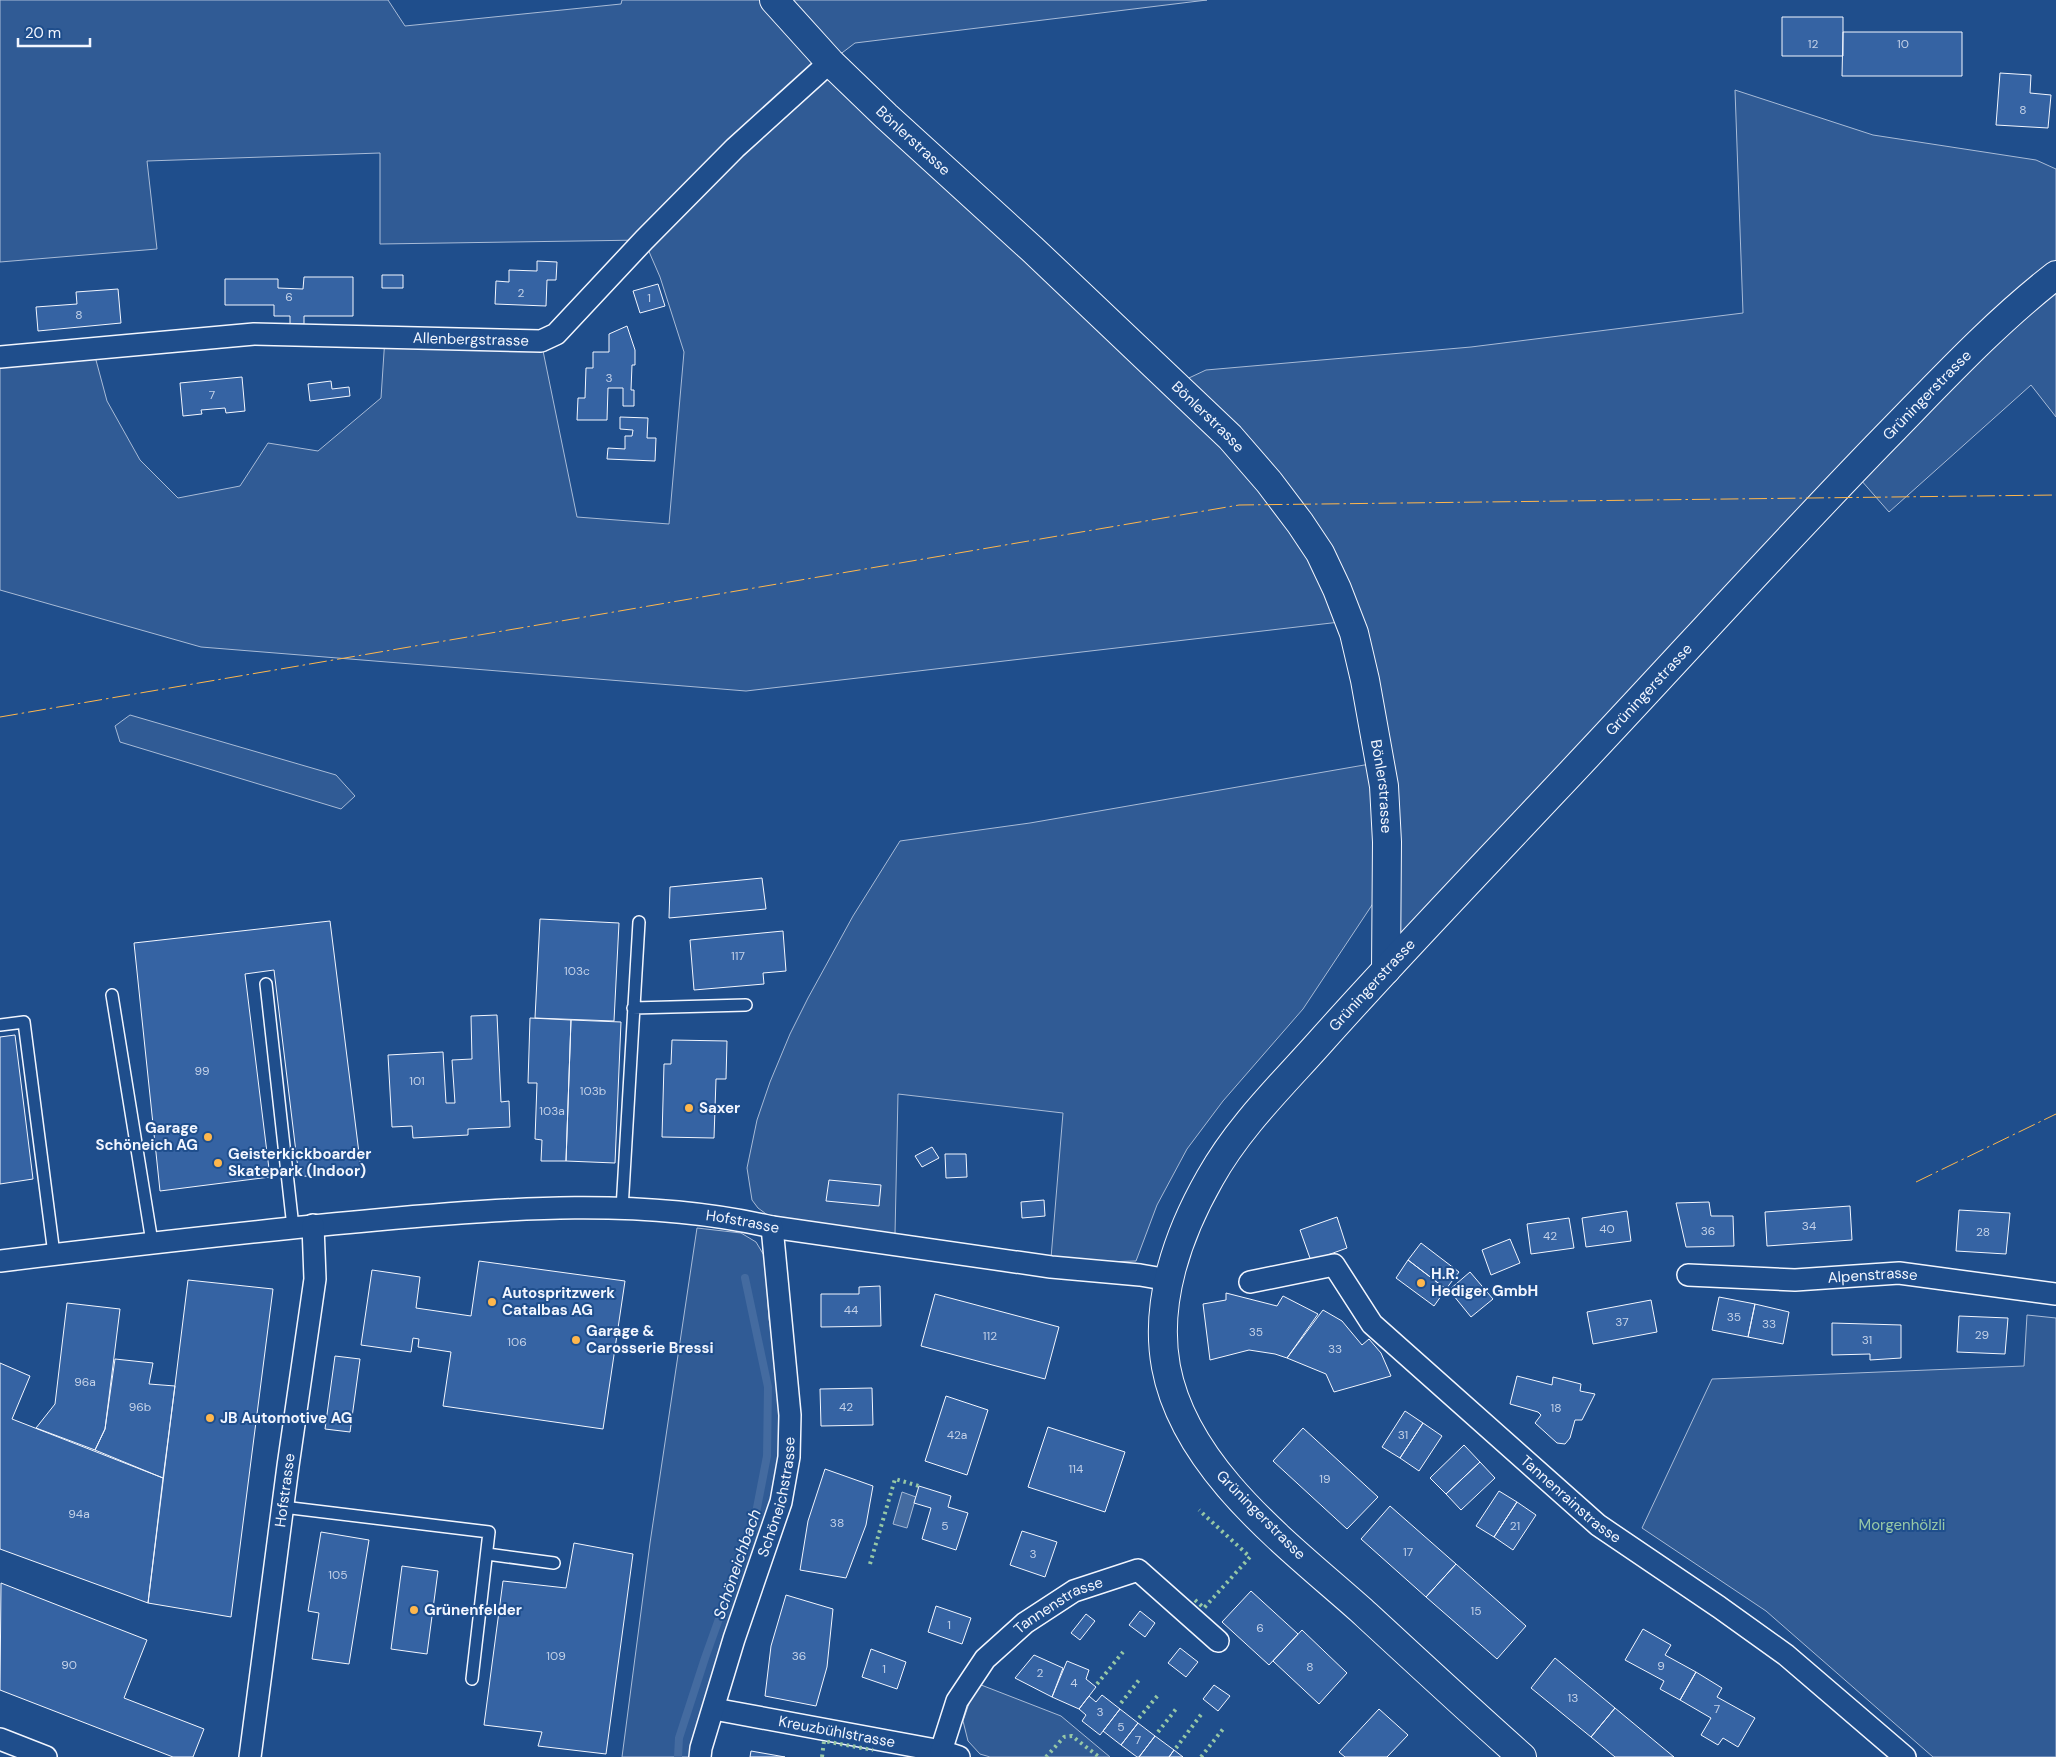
<svg xmlns="http://www.w3.org/2000/svg" width="2056" height="1757" viewBox="0 0 2056 1757" font-family="'DM Sans',sans-serif">
	<style>
		.built { fill: #305b95; stroke: #a8bbd7 }
		.water { fill: #446ba0; stroke: #a8bbd7 }
		.lines { fill: none; stroke-linecap: round; stroke-linejoin: round }
		.stream { stroke: #446ba0; stroke-width: 8 }
		.building { fill: #3563a3; stroke: #f2f6ff }
		.service-casing { stroke: #f2f6ff; stroke-width: 14 }
		.minor-casing { stroke: #f2f6ff; stroke-width: 24 }
		.tertiary-casing { stroke: #f2f6ff; stroke-width: 30 }
		.secondary-casing { stroke: #f2f6ff; stroke-width: 30 }
		.service { stroke: #1f4e8c; stroke-width: 11 }
		.minor { stroke: #1f4e8c; stroke-width: 21 }
		.tertiary { stroke: #1f4e8c; stroke-width: 28 }
		.secondary { stroke: #1f4e8c; stroke-width: 28 }
		.hedge { stroke: #97c8a6; stroke-width: 4; stroke-dasharray: 2.5 4; stroke-linecap: butt }
		.power { stroke: #ffb74d; stroke-width: 1; stroke-dasharray: 18 4 2.5 4; stroke-linecap: butt }
		.poi-dot { fill: #ffb74d; stroke: #1f4e8c; stroke-width: 2 }
		.labels { text-anchor: middle; dominant-baseline: central; stroke-width: 4; stroke-linejoin: round; paint-order: stroke }
		.number-label { font-size: 12px; fill: #c3d1e8 }
		.street-label { font-size: 15px; fill: #f2f6ff; stroke: #1f4e8c }
		.poi-label { font-size: 15px; font-weight: bold; fill: #f2f6ff; stroke: #1f4e8c; text-anchor: start }
		.park-label { font-size: 15px; fill: #97c8a6; stroke: #1f4e8c }
		.water-label { font-size: 16px; font-style: italic; fill: #f2f6ff; stroke: #1f4e8c }
	</style>
	<rect width="100%" height="100%" fill="#1f4e8c"/>
	<!-- built -->
	<path class="built" d="M 0,0 L 388,0 L 405,26 L 621,4 L 622,0 L 1207,0 L 855,43 L 830,62 L 1176,384 L 1206,370 L 1471,347 L 1743,313 L 1735,90 L 1873,135 L 2036,160 L 2056,169 L 2056,417 L 2031,385 L 1889,512 L 1853,471 L 1386,970 L 1387,842 L 1340,622 L 746,691 L 201,647 L 0,590 L 0,357 L 93,349 L 107,401 L 140,460 L 178,498 L 240,486 L 268,443 L 318,451 L 381,398 L 385,337 L 541,341 L 577,517 L 669,524 L 684,352 L 660,277 L 644,240 L 380,244 L 380,153 L 147,161 L 157,249 L 0,262 Z
		M 130,715 L 336,775 L 355,796 L 341,809 L 120,742 L 115,726 Z
		M 1370,764 L 1375,836 L 1374,902 L 1303,1009 L 1223,1101 L 1187,1149 L 1157,1205 L 1136,1261 L 1104,1262 L 1051,1258 L 1063,1113 L 898,1094 L 895,1234 L 773,1219 L 758,1208 L 752,1200 L 747,1168 L 757,1120 L 770,1082 L 790,1034 L 808,998 L 853,916 L 900,841 L 1030,823 Z
		M 697,1228 L 741,1233 L 756,1242 L 765,1257 L 769,1319 L 774,1347 L 783,1434 L 772,1510 L 690,1757 L 622,1757 L 650,1543 Z
		M 2027,1315 L 2056,1318 L 2056,1757 L 1933,1757 L 1766,1611 L 1642,1528 L 1712,1379 L 2024,1366 Z
		M 976,1683 L 1061,1716 L 1110,1757 L 990,1757 L 980,1754 L 968,1741 L 963,1721 Z"/>
	<!-- water -->
	<path class="water" d="M 902,1492 L 916,1497 L 907,1528 L 893,1524 Z"/>
	<g class="lines">
		<!-- stream -->
		<path class="stream" d="M 678,1757 L 679,1738 L 705,1658 L 755,1518 L 767,1456 L 768,1387 L 745,1278"/>
	</g>
	<!-- building -->
	<path class="building" d="M 1782,17 L 1843,17 L 1843,56 L 1782,56 Z
		M 1843,32 L 1962,32 L 1962,76 L 1842,76 Z
		M 2000,73 L 2031,75 L 2030,93 L 2051,95 L 2048,128 L 1996,125 Z
		M 537,261 L 557,262 L 556,280 L 547,280 L 546,306 L 495,304 L 496,281 L 509,282 L 509,270 L 537,271 Z
		M 382,275 L 403,275 L 403,288 L 382,288 Z
		M 304,277 L 353,277 L 353,316 L 304,316 L 304,324 L 290,324 L 290,316 L 274,316 L 274,305 L 225,305 L 225,279 L 278,279 L 278,288 L 303,289 Z
		M 658,284 L 665,306 L 640,313 L 633,291 Z
		M 118,289 L 121,323 L 38,331 L 36,307 L 77,304 L 76,292 Z
		M 627,326 L 635,350 L 635,365 L 632,365 L 631,390 L 634,390 L 634,406 L 623,406 L 623,388 L 608,388 L 607,420 L 577,420 L 578,398 L 585,398 L 586,368 L 593,368 L 593,352 L 609,352 L 609,334 Z
		M 242,377 L 245,411 L 226,413 L 225,408 L 201,410 L 202,414 L 183,416 L 180,383 Z
		M 331,381 L 332,389 L 349,387 L 350,396 L 310,401 L 308,384 Z
		M 620,417 L 648,418 L 647,438 L 656,438 L 655,461 L 607,459 L 608,448 L 625,449 L 625,436 L 632,436 L 633,430 L 620,429 Z
		M 762,878 L 766,909 L 669,918 L 670,887 Z
		M 540,919 L 619,923 L 614,1021 L 535,1018 Z
		M 330,921 L 361,1169 L 299,1177 L 274,970 L 245,974 L 270,1177 L 160,1191 L 134,943 Z
		M 783,931 L 786,971 L 763,973 L 764,984 L 694,990 L 690,940 Z
		M 497,1015 L 501,1102 L 509,1101 L 510,1127 L 468,1129 L 468,1135 L 413,1138 L 412,1126 L 392,1127 L 388,1055 L 443,1052 L 446,1103 L 455,1103 L 452,1060 L 472,1059 L 471,1016 Z
		M 530,1018 L 571,1020 L 566,1161 L 541,1161 L 542,1140 L 535,1139 L 537,1083 L 528,1083 Z
		M 571,1020 L 621,1022 L 615,1163 L 566,1161 Z
		M 15,1035 L 33,1179 L 0,1184 L 0,1037 Z
		M 672,1040 L 727,1041 L 726,1079 L 716,1079 L 714,1138 L 662,1137 L 664,1064 L 671,1064 Z
		M 932,1147 L 939,1158 L 922,1167 L 915,1156 Z
		M 945,1154 L 966,1154 L 967,1177 L 946,1178 Z
		M 829,1180 L 881,1185 L 879,1206 L 826,1201 Z
		M 1044,1200 L 1045,1216 L 1022,1218 L 1021,1202 Z
		M 1709,1202 L 1711,1216 L 1733,1216 L 1734,1246 L 1686,1247 L 1676,1203 Z
		M 1850,1206 L 1852,1240 L 1767,1246 L 1765,1212 Z
		M 1959,1210 L 2010,1213 L 2006,1254 L 1956,1251 Z
		M 1627,1211 L 1631,1241 L 1586,1247 L 1582,1218 Z
		M 1337,1217 L 1347,1248 L 1311,1261 L 1300,1230 Z
		M 1569,1218 L 1574,1248 L 1531,1254 L 1527,1224 Z
		M 1510,1239 L 1520,1263 L 1491,1275 L 1482,1250 Z
		M 1421,1243 L 1459,1272 L 1446,1289 L 1408,1260 Z
		M 1408,1260 L 1446,1289 L 1434,1306 L 1396,1278 Z
		M 479,1261 L 625,1281 L 603,1429 L 443,1406 L 451,1352 L 418,1347 L 419,1339 L 413,1338 L 411,1352 L 361,1345 L 372,1270 L 420,1277 L 416,1308 L 471,1316 Z
		M 1470,1272 L 1493,1299 L 1471,1317 L 1449,1290 Z
		M 188,1280 L 273,1289 L 231,1617 L 148,1603 Z
		M 880,1286 L 881,1326 L 821,1327 L 821,1294 L 859,1294 L 859,1287 Z
		M 1226,1293 L 1277,1306 L 1283,1296 L 1318,1314 L 1287,1358 L 1275,1354 L 1249,1350 L 1210,1360 L 1203,1304 L 1226,1300 Z
		M 935,1294 L 1059,1327 L 1045,1379 L 921,1346 Z
		M 1719,1297 L 1755,1304 L 1748,1337 L 1712,1330 Z
		M 1651,1300 L 1657,1332 L 1593,1344 L 1587,1312 Z
		M 67,1303 L 120,1309 L 105,1429 L 95,1450 L 36,1428 L 55,1404 Z
		M 1755,1304 L 1789,1312 L 1783,1344 L 1748,1337 Z
		M 1323,1310 L 1342,1321 L 1362,1345 L 1369,1339 L 1381,1353 L 1391,1376 L 1334,1392 L 1326,1374 L 1287,1358 Z
		M 1959,1316 L 2008,1318 L 2005,1354 L 1957,1352 Z
		M 1832,1323 L 1901,1325 L 1901,1358 L 1870,1360 L 1870,1354 L 1832,1355 Z
		M 335,1356 L 360,1359 L 350,1432 L 325,1429 Z
		M 115,1359 L 153,1363 L 149,1384 L 175,1386 L 163,1478 L 95,1450 L 105,1429 Z
		M 0,1363 L 30,1376 L 12,1419 L 163,1478 L 148,1603 L 0,1549 Z
		M 1517,1376 L 1552,1385 L 1553,1377 L 1581,1384 L 1580,1391 L 1595,1394 L 1582,1420 L 1575,1420 L 1570,1438 L 1565,1444 L 1557,1443 L 1535,1423 L 1541,1415 L 1538,1412 L 1510,1404 Z
		M 872,1388 L 873,1425 L 821,1426 L 820,1389 Z
		M 946,1396 L 988,1410 L 967,1475 L 925,1461 Z
		M 1405,1411 L 1423,1423 L 1400,1458 L 1382,1447 Z
		M 1423,1423 L 1442,1436 L 1419,1471 L 1400,1458 Z
		M 1048,1427 L 1125,1452 L 1105,1512 L 1028,1487 Z
		M 1303,1428 L 1378,1497 L 1347,1529 L 1273,1461 Z
		M 1464,1445 L 1480,1462 L 1446,1494 L 1430,1478 Z
		M 1480,1462 L 1495,1478 L 1461,1510 L 1446,1494 Z
		M 825,1469 L 873,1486 L 866,1525 L 846,1578 L 800,1570 L 808,1521 Z
		M 919,1486 L 951,1496 L 948,1507 L 968,1513 L 956,1550 L 922,1539 L 931,1508 L 914,1503 Z
		M 1499,1491 L 1517,1502 L 1494,1537 L 1476,1526 Z
		M 1517,1502 L 1536,1515 L 1513,1550 L 1494,1537 Z
		M 1390,1506 L 1456,1564 L 1426,1597 L 1361,1539 Z
		M 1022,1531 L 1057,1542 L 1045,1577 L 1010,1565 Z
		M 321,1532 L 369,1540 L 349,1664 L 312,1659 L 319,1613 L 308,1611 Z
		M 574,1543 L 633,1554 L 606,1754 L 538,1746 L 542,1732 L 484,1725 L 503,1581 L 566,1588 Z
		M 1456,1564 L 1526,1626 L 1497,1659 L 1426,1597 Z
		M 402,1566 L 438,1571 L 427,1654 L 391,1649 Z
		M 1,1583 L 147,1640 L 124,1698 L 204,1729 L 193,1757 L 173,1757 L 0,1690 Z
		M 1251,1591 L 1298,1634 L 1269,1665 L 1222,1622 Z
		M 786,1595 L 833,1609 L 827,1667 L 816,1706 L 765,1696 L 771,1646 Z
		M 936,1606 L 971,1618 L 962,1644 L 928,1632 Z
		M 1140,1611 L 1155,1623 L 1145,1637 L 1129,1625 Z
		M 1086,1614 L 1095,1621 L 1080,1640 L 1071,1633 Z
		M 1643,1629 L 1671,1645 L 1665,1655 L 1696,1672 L 1680,1700 L 1660,1689 L 1664,1681 L 1625,1660 Z
		M 1302,1630 L 1347,1673 L 1319,1704 L 1273,1661 Z
		M 1180,1648 L 1198,1662 L 1186,1677 L 1168,1663 Z
		M 871,1649 L 906,1662 L 897,1689 L 862,1677 Z
		M 1034,1655 L 1063,1668 L 1052,1697 L 1015,1678 Z
		M 1555,1658 L 1615,1708 L 1591,1737 L 1531,1688 Z
		M 1067,1661 L 1089,1670 L 1086,1679 L 1096,1687 L 1079,1709 L 1052,1697 Z
		M 1696,1672 L 1722,1688 L 1717,1697 L 1755,1718 L 1738,1747 L 1723,1738 L 1718,1745 L 1701,1735 L 1711,1718 L 1680,1700 Z
		M 1214,1685 L 1230,1696 L 1218,1711 L 1203,1699 Z
		M 1102,1695 L 1120,1709 L 1100,1735 L 1082,1721 L 1086,1715 L 1079,1709 L 1089,1696 L 1096,1702 Z
		M 1615,1708 L 1674,1757 L 1615,1757 L 1591,1737 Z
		M 1120,1709 L 1138,1723 L 1121,1745 L 1103,1731 Z
		M 1379,1709 L 1408,1735 L 1387,1757 L 1345,1757 L 1339,1752 Z
		M 1138,1723 L 1155,1736 L 1139,1757 L 1137,1757 L 1121,1745 Z
		M 1155,1736 L 1174,1750 L 1169,1757 L 1139,1757 Z
		M 1174,1750 L 1183,1757 L 1169,1757 Z
		M 751,1751 L 785,1757 L 750,1757 Z"/>
	<g class="lines">
		<!-- service casing -->
		<g class="service-casing">
			<path id="service" d="M 266,984 L 293,1227
				M 112,995 L 152,1242
				M 633,1008 L 746,1005
				M 0,1025 L 24,1022 L 54,1254
				M 622,1209 L 639,922
				M 283,1507 L 489,1532 L 472,1679
				M 487,1554 L 554,1563"/>
		</g>
		<!-- minor casing -->
		<g class="minor-casing">
			<g id="minor">
				<path id="s1" d="M 0,357 L 254,334 L 541,341 L 556,334 L 644,240 L 735,148 L 830,62"/>
				<path id="s2" d="M 0,1261 C 125,1246 250,1231 376,1220 C 506,1208 644,1197 772,1227 L 1051,1267 L 1140,1275 L 1169,1280"/>
				<path id="s3" d="M 1688,1275 L 1795,1280 L 1899,1273 L 2056,1294"/>
				<path id="s4" d="M 1250,1282 L 1334,1265 L 1372,1324 L 1598,1525 L 1719,1607 L 1786,1655 L 1905,1757"/>
				<path id="s5" d="M 714,1709 L 941,1751 L 959,1757"/>
				<path d="M 0,1739 L 46,1757"/>
				<path id="s6" d="M 941,1751 L 957,1701 L 985,1659 L 1025,1623 L 1074,1591 L 1138,1570 L 1218,1641"/>
				<path id="s7" d="M 250,1757 L 288,1466 L 315,1279 L 313,1225"/>
				<path id="s8" d="M 700,1757 L 701,1748 L 734,1639 L 781,1502 L 789,1457 L 790,1415 L 772,1227"/>
			</g>
		</g>
		<!-- tertiary casing -->
		<g class="tertiary-casing">
			<g id="tertiary">
				<path id="s9" d="M 774,0 L 830,62 L 886,116 L 1032,249 L 1230,437 L 1269,482 L 1300,523 L 1320,553 L 1337,589 L 1354,633 L 1365,680 L 1384,786 L 1387,842 L 1386,970"/>
			</g>
		</g>
		<!-- secondary casing -->
		<g class="secondary-casing">
			<g id="secondary">
				<path id="s10" d="M 1522,1757 C 1468,1709 1414,1659 1361,1610 C 1288,1545 1185,1469 1166,1367 C 1154,1302 1178,1234 1210,1178 C 1239,1126 1283,1084 1322,1040 C 1397,956 1475,875 1552,793 C 1663,676 1771,555 1884,439 C 1939,383 1993,324 2056,275"/>
			</g>
		</g>
		<!-- service -->
		<use href="#service" class="service"/>
		<!-- minor -->
		<use href="#minor" class="minor"/>
		<!-- tertiary -->
		<use href="#tertiary" class="tertiary"/>
		<!-- secondary -->
		<use href="#secondary" class="secondary"/>
		<!-- hedge -->
		<path class="hedge" d="M 870,1564 L 895,1479 L 919,1486
			M 1195,1600 L 1204,1608 L 1250,1557 L 1199,1510
			M 1097,1684 L 1123,1652
			M 1121,1703 L 1139,1680
			M 1139,1718 L 1159,1694
			M 1158,1732 L 1176,1709
			M 1176,1748 L 1203,1712
			M 822,1757 L 824,1741 L 873,1750
			M 1046,1757 L 1064,1737 L 1072,1736 L 1099,1757
			M 1201,1757 L 1223,1729"/>
		<!-- power -->
		<path class="power" d="M 0,717 L 1239,505 L 2056,495
			M 1916,1182 L 2056,1114"/>
	</g>
	<!-- markers -->
	<g class="poi-dot">
		<circle cx="689" cy="1108" r="5"/>
		<circle cx="208" cy="1137" r="5"/>
		<circle cx="218" cy="1163" r="5"/>
		<circle cx="1421" cy="1283" r="5"/>
		<circle cx="492" cy="1302" r="5"/>
		<circle cx="576" cy="1340" r="5"/>
		<circle cx="210" cy="1418" r="5"/>
		<circle cx="414" cy="1610" r="5"/>
	</g>
	<g class="labels">
		<!-- number labels -->
		<g class="number-label">
			<text x="1813" y="44">12</text>
			<text x="1903" y="44">10</text>
			<text x="2023" y="110">8</text>
			<text x="521" y="293">2</text>
			<text x="289" y="297">6</text>
			<text x="649" y="298">1</text>
			<text x="79" y="315">8</text>
			<text x="609" y="378">3</text>
			<text x="212" y="395">7</text>
			<text x="738" y="956">117</text>
			<text x="577" y="971">103c</text>
			<text x="202" y="1071">99</text>
			<text x="417" y="1081">101</text>
			<text x="593" y="1091">103b</text>
			<text x="552" y="1111">103a</text>
			<text x="1809" y="1226">34</text>
			<text x="1607" y="1229">40</text>
			<text x="1708" y="1231">36</text>
			<text x="1983" y="1232">28</text>
			<text x="1550" y="1236">42</text>
			<text x="851" y="1310">44</text>
			<text x="1734" y="1317">35</text>
			<text x="1622" y="1322">37</text>
			<text x="1769" y="1324">33</text>
			<text x="1256" y="1332">35</text>
			<text x="1982" y="1335">29</text>
			<text x="990" y="1336">112</text>
			<text x="1867" y="1340">31</text>
			<text x="517" y="1342">106</text>
			<text x="1335" y="1349">33</text>
			<text x="85" y="1382">96a</text>
			<text x="140" y="1407">96b</text>
			<text x="846" y="1407">42</text>
			<text x="1556" y="1408">18</text>
			<text x="957" y="1435">42a</text>
			<text x="1403" y="1435">31</text>
			<text x="1076" y="1469">114</text>
			<text x="1325" y="1479">19</text>
			<text x="79" y="1514">94a</text>
			<text x="837" y="1523">38</text>
			<text x="945" y="1526">5</text>
			<text x="1515" y="1526">21</text>
			<text x="1408" y="1552">17</text>
			<text x="1033" y="1554">3</text>
			<text x="338" y="1575">105</text>
			<text x="1476" y="1611">15</text>
			<text x="949" y="1625">1</text>
			<text x="1260" y="1628">6</text>
			<text x="556" y="1656">109</text>
			<text x="799" y="1656">36</text>
			<text x="69" y="1665">90</text>
			<text x="1661" y="1666">9</text>
			<text x="1310" y="1667">8</text>
			<text x="884" y="1669">1</text>
			<text x="1040" y="1673">2</text>
			<text x="1074" y="1683">4</text>
			<text x="1573" y="1698">13</text>
			<text x="1717" y="1709">7</text>
			<text x="1100" y="1712">3</text>
			<text x="1121" y="1727">5</text>
			<text x="1138" y="1740">7</text>
		</g>
		<!-- street labels -->
		<g class="street-label">
			<text stroke="none"><textPath href="#s9" startOffset="198">Bönlerstrasse</textPath></text>
			<text stroke="none"><textPath href="#s1" startOffset="472">Allenbergstrasse</textPath></text>
			<text stroke="none"><textPath href="#s10" startOffset="1796">Grüningerstrasse</textPath></text>
			<text stroke="none"><textPath href="#s9" startOffset="602">Bönlerstrasse</textPath></text>
			<text stroke="none"><textPath href="#s10" startOffset="1391">Grüningerstrasse</textPath></text>
			<text stroke="none"><textPath href="#s9" startOffset="1022">Bönlerstrasse</textPath></text>
			<text stroke="none"><textPath href="#s10" startOffset="986">Grüningerstrasse</textPath></text>
			<text stroke="none"><textPath href="#s2" startOffset="746">Hofstrasse</textPath></text>
			<text stroke="none"><textPath href="#s3" startOffset="185">Alpenstrasse</textPath></text>
			<text stroke="none"><textPath href="#s7" startOffset="269">Hofstrasse</textPath></text>
			<text stroke="none"><textPath href="#s8" startOffset="272">Schöneichstrasse</textPath></text>
			<text stroke="none"><textPath href="#s4" startOffset="421">Tannenrainstrasse</textPath></text>
			<text transform="translate(1261 1515) rotate(45)">Grüningerstrasse</text>
			<text stroke="none"><textPath href="#s6" startOffset="195">Tannenstrasse</textPath></text>
			<text stroke="none"><textPath href="#s5" startOffset="125">Kreuzbühlstrasse</textPath></text>
		</g>
		<!-- poi labels -->
		<g class="poi-label">
			<text x="699" y="1108">Saxer</text>
			<text x="198" y="1128" text-anchor="end">Garage<tspan x="198" dy="17">Schöneich AG</tspan></text>
			<text x="228" y="1154">Geisterkickboarder<tspan x="228" dy="17">Skatepark (Indoor)</tspan></text>
			<text x="1431" y="1274">H.R.<tspan x="1431" dy="17">Hediger GmbH</tspan></text>
			<text x="502" y="1293">Autospritzwerk<tspan x="502" dy="17">Catalbas AG</tspan></text>
			<text x="586" y="1331">Garage &amp;<tspan x="586" dy="17">Carosserie Bressi</tspan></text>
			<text x="220" y="1418">JB Automotive AG</text>
			<text x="424" y="1610">Grünenfelder</text>
		</g>
		<!-- park labels -->
		<g class="park-label">
			<text x="1902" y="1525">Morgenhölzli</text>
		</g>
		<!-- water labels -->
		<g class="water-label">
			<text transform="translate(737 1564) rotate(-71)">Schöneichbach</text>
		</g>
	</g>
	<!-- scale -->
	<path d="M18 38v8h72v-8" fill="none" stroke="#f2f6ff" stroke-width="2.5"/>
	<text x="25" y="38" font-size="15" fill="#f2f6ff" stroke="#1f4e8c" stroke-width="4" paint-order="stroke">20 m</text>
</svg>
